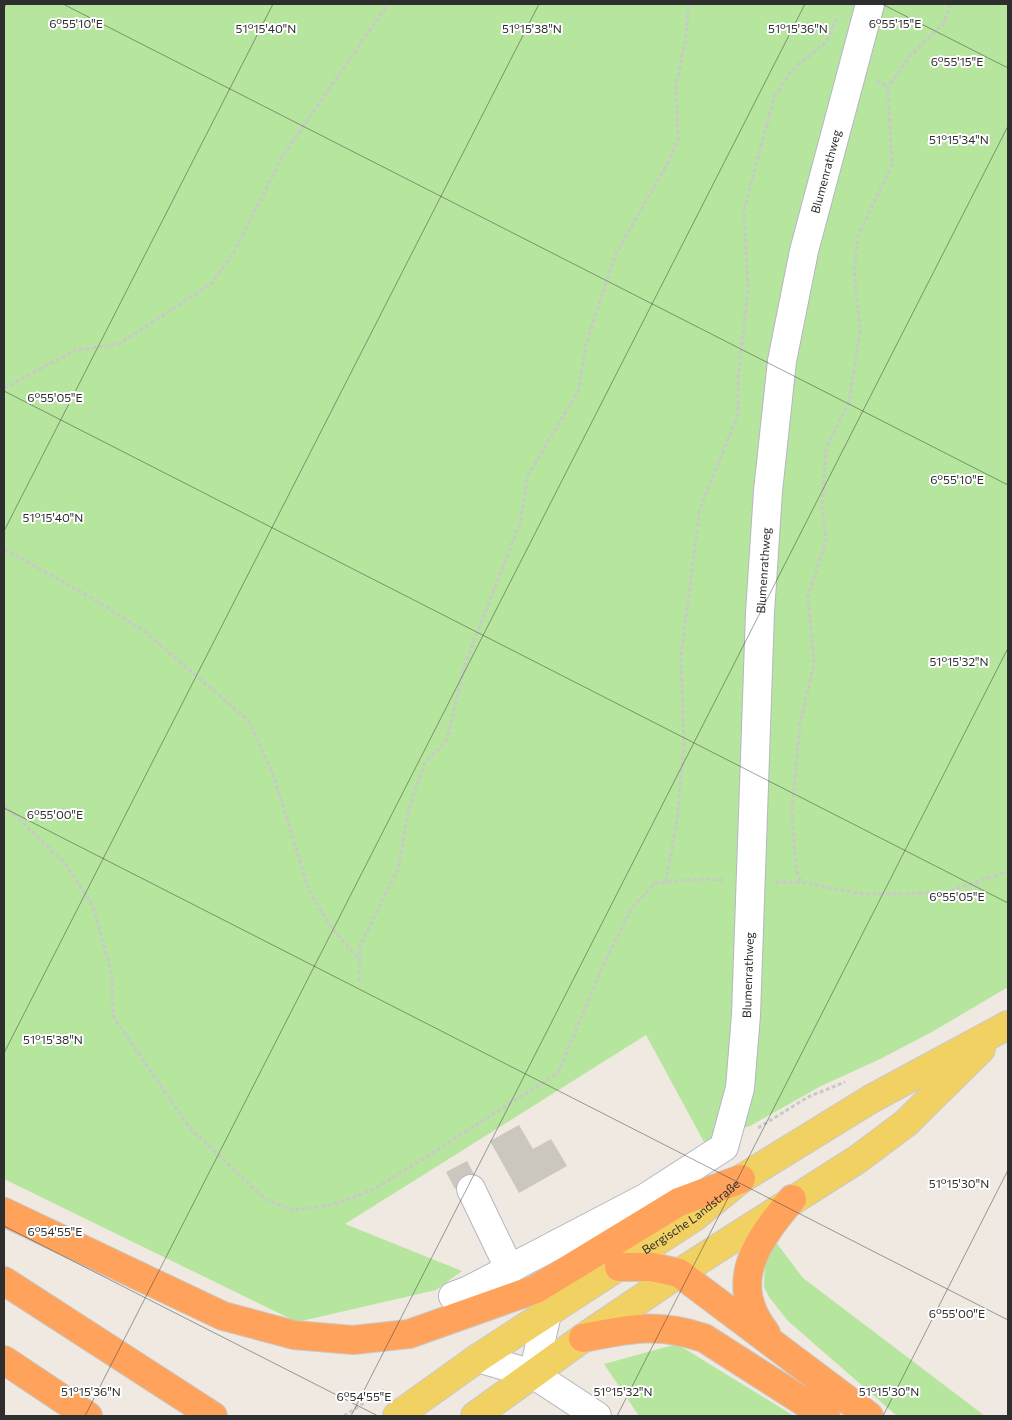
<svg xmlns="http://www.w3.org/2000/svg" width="1012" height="1420" viewBox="0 0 1012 1420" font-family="Commissioner,sans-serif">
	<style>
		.green { fill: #b6e59e }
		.building { fill: #cbc7bf }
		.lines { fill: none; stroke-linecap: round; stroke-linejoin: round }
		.minor-casing { stroke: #b4b7c1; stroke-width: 30 }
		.major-casing { stroke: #c9c9c9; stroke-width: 30 }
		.highway-casing { stroke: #c9c9c9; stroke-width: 30 }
		.path { stroke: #c9c9c9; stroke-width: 3; stroke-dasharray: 4 2.5; stroke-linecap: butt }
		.minor { stroke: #fff; stroke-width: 28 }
		.major { stroke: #f2d163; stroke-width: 28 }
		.highway { stroke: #ffa35c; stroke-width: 28 }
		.ticks { fill: none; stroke: #2e2e2e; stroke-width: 1; stroke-opacity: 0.45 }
		.labels { text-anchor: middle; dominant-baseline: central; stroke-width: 4; stroke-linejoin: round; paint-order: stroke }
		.street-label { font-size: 12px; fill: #2e2e2e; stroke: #fff }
		.ticks-label { font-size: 12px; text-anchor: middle; fill: #2e2e2e; stroke: #fff; stroke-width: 4; stroke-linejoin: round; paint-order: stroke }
	</style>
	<rect width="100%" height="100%" fill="#efe9e1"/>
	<!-- green -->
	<path class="green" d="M 4,4 L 1008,4 L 1008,987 L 932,1032 L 878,1060 L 821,1086 L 750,1126 L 704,1142 L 646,1035 L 345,1224 L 462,1271 L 436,1290 L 297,1322 L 4,1179 Z
		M 775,1241 L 803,1278 L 985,1416 L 897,1416 L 788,1321 L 769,1297 L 764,1287 L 765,1261 Z
		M 677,1344 L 794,1416 L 639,1416 L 604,1364 Z"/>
	<!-- building -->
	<path class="building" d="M 519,1125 L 533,1149 L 551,1139 L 567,1166 L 519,1193 L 490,1141 Z
		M 467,1161 L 476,1178 L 455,1189 L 446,1172 Z"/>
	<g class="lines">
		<!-- minor casing -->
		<g class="minor-casing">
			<g id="minor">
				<path d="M 471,1189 L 510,1270"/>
				<path id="s1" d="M 453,1296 L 469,1290 L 645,1198 L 724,1147 L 740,1088 L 746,1015 L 760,613 L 768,491 L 782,361 L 804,251 L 870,4"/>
				<path d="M 478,1358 L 533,1374 L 597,1416"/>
				<path d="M 533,1374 L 547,1314"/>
			</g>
		</g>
		<!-- major casing -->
		<g class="major-casing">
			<g id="major">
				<path id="s2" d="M 397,1416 L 478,1358 L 693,1218 L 741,1179 L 871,1099 L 1008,1025"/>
				<path d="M 475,1416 L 583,1338 L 679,1273 L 858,1159 L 906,1123 L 981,1049"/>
			</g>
		</g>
		<!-- highway casing -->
		<g class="highway-casing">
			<path id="highway" d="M 4,1212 L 223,1316 L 294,1335 L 353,1340 L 409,1334 L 536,1289 L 679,1202 L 741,1179
				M 619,1267 L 652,1267 L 679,1273 L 869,1416
				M 4,1281 L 213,1416
				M 766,1333 C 726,1282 757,1241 792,1199
				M 583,1338 C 630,1329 657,1322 704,1338 L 826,1416
				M 4,1360 L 88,1416"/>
		</g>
		<!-- path -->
		<path class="path" d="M 950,4 L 944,23 L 910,56 L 888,87 L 892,165 L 858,236 L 854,270 L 860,330 L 849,403 L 826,448 L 822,507 L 826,541 L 808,596 L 814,664 L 800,723 L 792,810 L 796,869 L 801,882 L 863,894 L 945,893 L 1008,871
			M 877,80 L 888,87
			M 4,388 L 76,350 L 119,344 L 212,283 L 234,252 L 282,157 L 388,4
			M 4,549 L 90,597 L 144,631 L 248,720 L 273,774 L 309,890 L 331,927 L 360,960
			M 4,805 L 65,863 L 93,906 L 112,975 L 113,1016 L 189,1127 L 265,1199 L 292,1210 L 331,1205 L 375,1189 L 558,1073 L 604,963 L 632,908 L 655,883 L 703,879 L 725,880
			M 666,882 L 677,819 L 684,745 L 681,656 L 700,509 L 738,414 L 738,379 L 748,289 L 744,210 L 774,98 L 792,70 L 826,42 L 837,18
			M 776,882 L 801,882
			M 359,981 L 360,946 L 398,869 L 409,808 L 425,763 L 447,740 L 465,664 L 520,523 L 528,475 L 578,392 L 586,344 L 616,253 L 668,163 L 678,139 L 676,85 L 685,42 L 689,4
			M 758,1128 L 808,1097 L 845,1082
			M 344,1416 L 384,1390"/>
		<!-- minor -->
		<use href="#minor" class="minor"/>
		<!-- major -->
		<use href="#major" class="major"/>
		<!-- highway -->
		<use href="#highway" class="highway"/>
	</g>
	<!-- ticks -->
	<path class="ticks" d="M 63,4 L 1008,485M 882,4 L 1008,68M 4,9 L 6,4M 4,391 L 1008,903M 4,531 L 273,4M 4,808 L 1008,1320M 4,1053 L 539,4M 4,1226 L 378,1416M 85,1416 L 805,4M 351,1416 L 1008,126M 617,1416 L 1008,648M 883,1416 L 1008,1170"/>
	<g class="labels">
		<!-- street labels -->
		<g class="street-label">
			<text stroke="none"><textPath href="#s1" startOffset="1294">Blumenrathweg</textPath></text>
			<text stroke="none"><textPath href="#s1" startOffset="889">Blumenrathweg</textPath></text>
			<text stroke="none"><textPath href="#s1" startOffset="484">Blumenrathweg</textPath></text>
			<text stroke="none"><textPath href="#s2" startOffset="355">Bergische Landstraße</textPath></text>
		</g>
	</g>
	<g class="ticks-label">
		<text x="895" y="28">6°55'15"E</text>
		<text x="76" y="28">6°55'10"E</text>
		<text x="266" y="33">51°15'40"N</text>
		<text x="532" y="33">51°15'38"N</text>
		<text x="798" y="33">51°15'36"N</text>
		<text x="957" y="66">6°55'15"E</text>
		<text x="959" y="144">51°15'34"N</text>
		<text x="55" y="402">6°55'05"E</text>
		<text x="957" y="484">6°55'10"E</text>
		<text x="53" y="522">51°15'40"N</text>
		<text x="959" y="666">51°15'32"N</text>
		<text x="55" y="819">6°55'00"E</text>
		<text x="957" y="901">6°55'05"E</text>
		<text x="53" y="1044">51°15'38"N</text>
		<text x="959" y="1188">51°15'30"N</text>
		<text x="55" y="1236">6°54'55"E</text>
		<text x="957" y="1318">6°55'00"E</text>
		<text x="91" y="1396">51°15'36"N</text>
		<text x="623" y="1396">51°15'32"N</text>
		<text x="889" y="1396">51°15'30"N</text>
		<text x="364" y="1401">6°54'55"E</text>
	</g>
	<!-- border -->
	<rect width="1012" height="1420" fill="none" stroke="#2e2e2e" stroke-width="10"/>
</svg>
